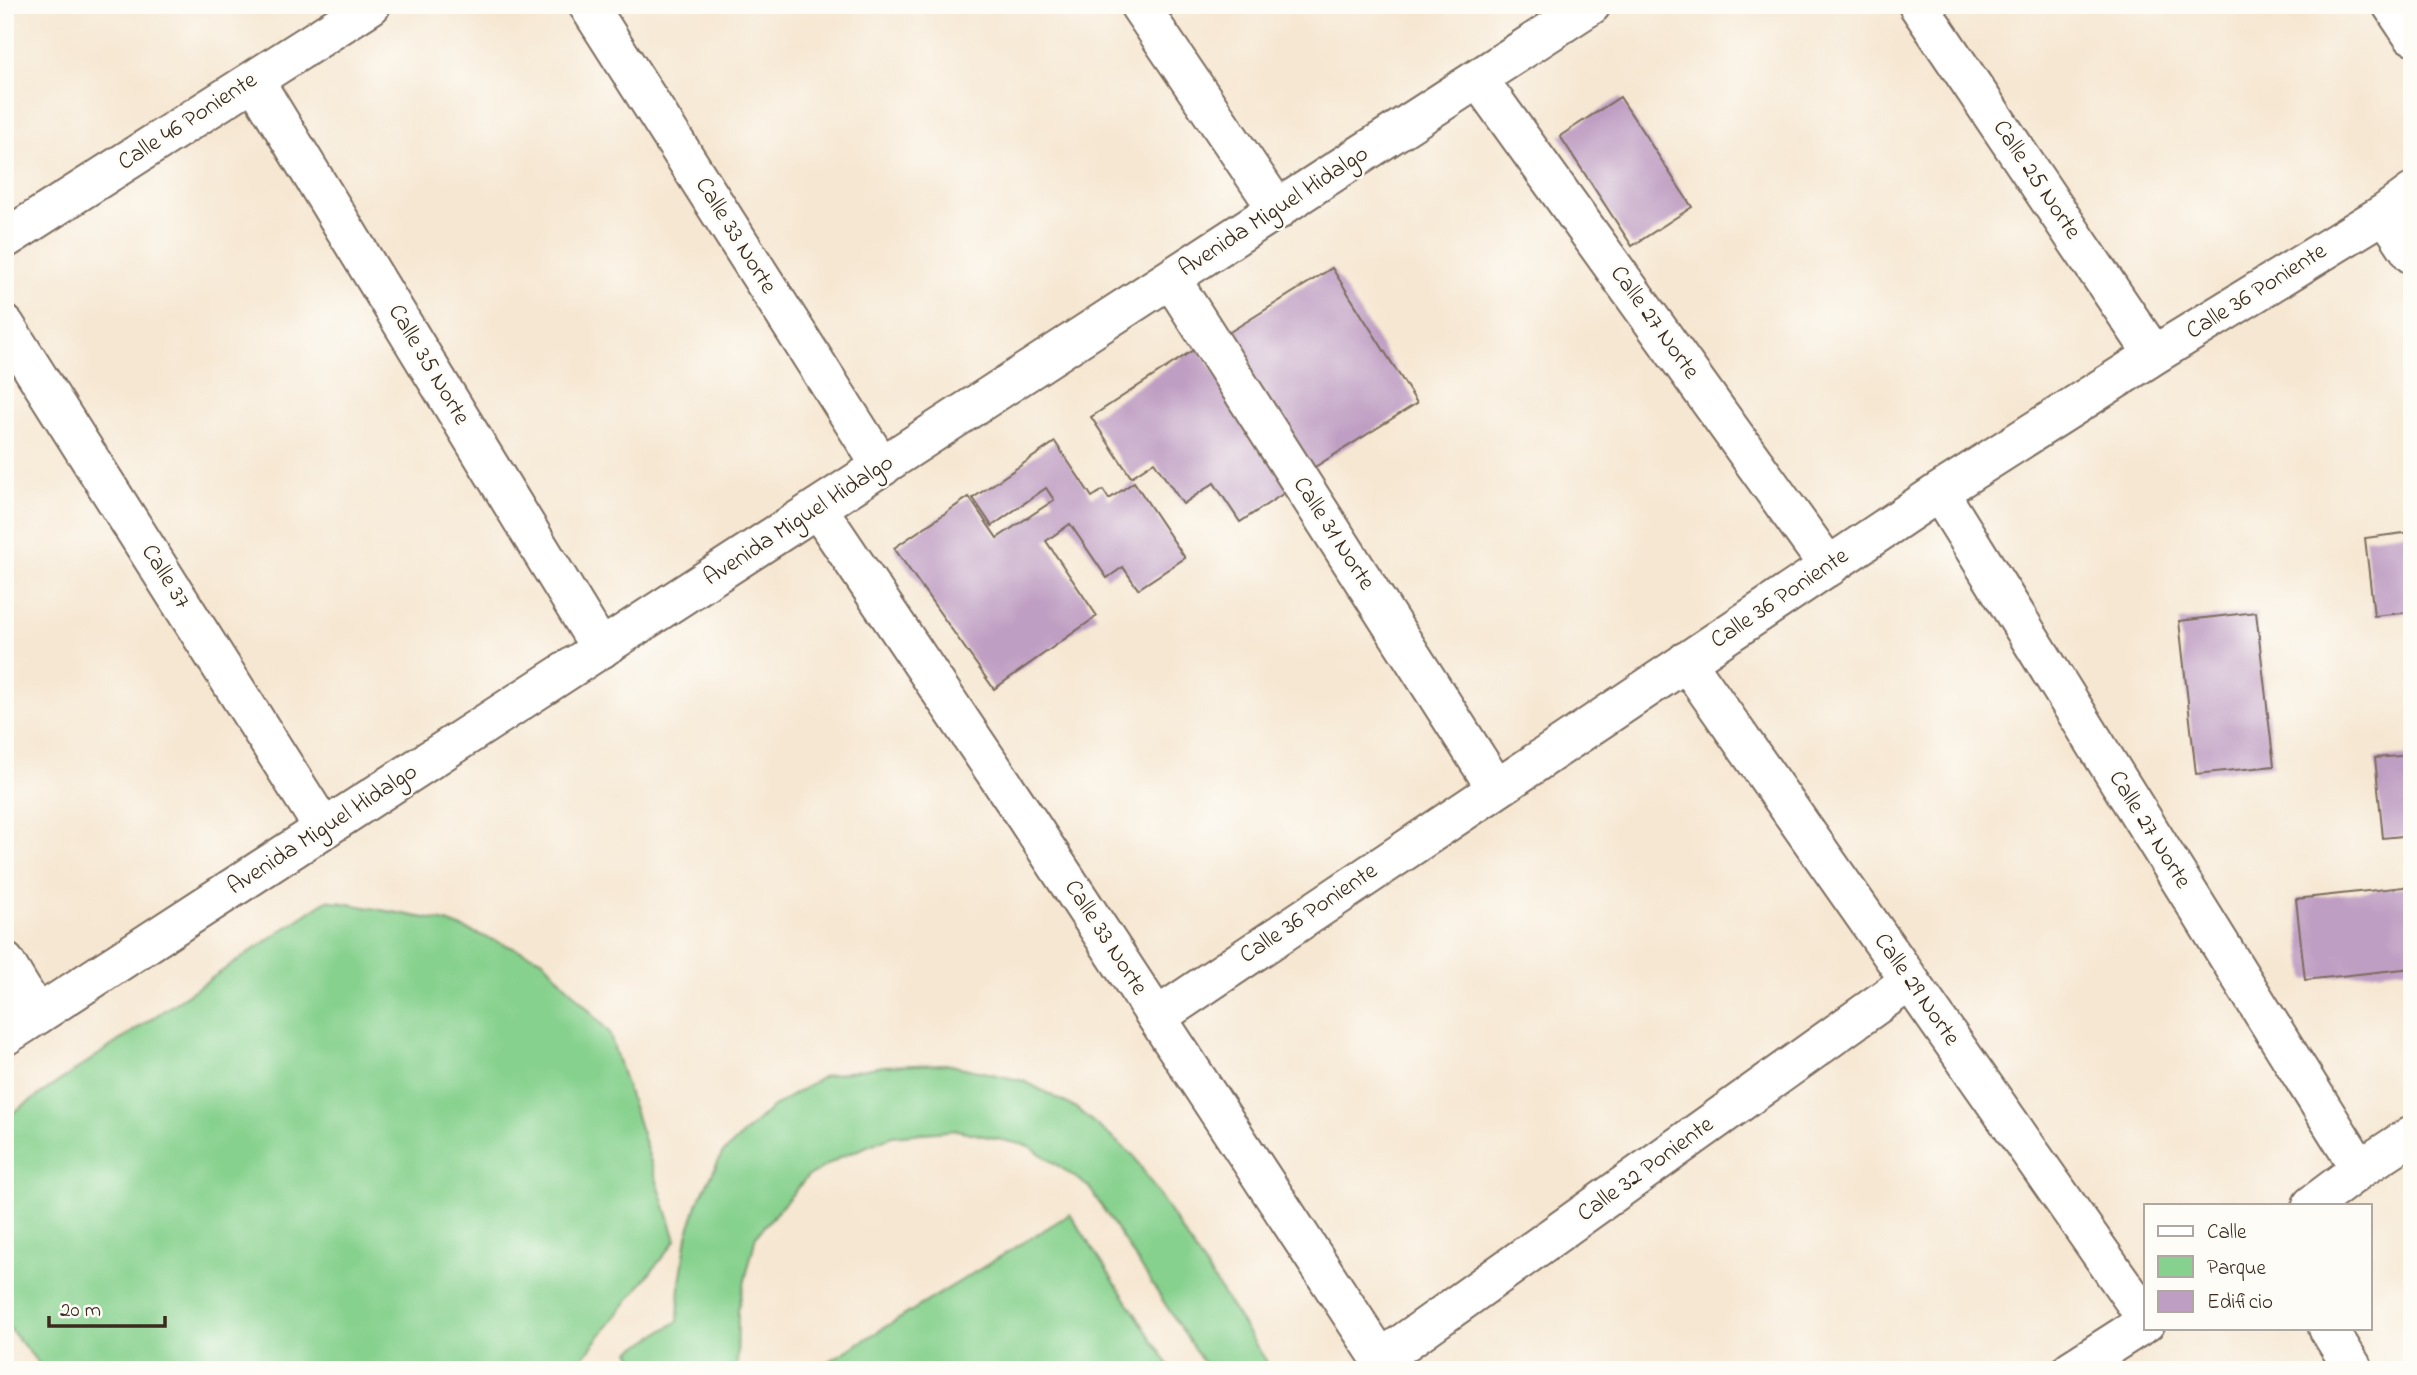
<svg xmlns="http://www.w3.org/2000/svg" width="2417" height="1375" viewBox="0 0 2417 1375" font-family="'Indie Flower',sans-serif">
	<style>
		.green { fill: #87d18e; stroke: #617e56; stroke-width: 2 }
		.building { fill: #bf9ec3 }
		.lines { fill: none; stroke-linecap: round; stroke-linejoin: round }
		.street-casing { stroke: #7c6c5d; stroke-width: 42 }
		.secondary-casing { stroke: #7c6c5d; stroke-width: 42 }
		.street { stroke: #fff; stroke-width: 38 }
		.secondary { stroke: #fff; stroke-width: 38 }
		.labels { text-anchor: middle; dominant-baseline: central; stroke-width: 5; stroke-linejoin: round; paint-order: stroke }
		.street-label { font-size: 24px; fill: #3b2a1e; stroke: #fdfcf7 }
	</style>
	<rect width="100%" height="100%" fill="#fdfcf7"/>
	<filter id="ink" filterUnits="userSpaceOnUse"><feTurbulence type="fractalNoise" baseFrequency=".0143" numOctaves="2"/><feDisplacementMap in="SourceGraphic" scale="14" xChannelSelector="R" yChannelSelector="G"/><feConvolveMatrix kernelMatrix="1 2 1 2 8 2 1 2 1" color-interpolation-filters="sRGB"/></filter>
	<filter id="wash" filterUnits="userSpaceOnUse"><feTurbulence type="fractalNoise" baseFrequency=".00686" numOctaves="4" result="noise"/><feDisplacementMap in="SourceGraphic" scale="28" xChannelSelector="R" yChannelSelector="G"/><feGaussianBlur stdDeviation="1.57" result="paint"/><feColorMatrix in="noise" values="0 0 0 0 0 0 0 0 0 0 0 0 0 0 0 0 0 1.4 0 .05"/><feComposite in="paint" operator="in"/></filter>
	<g filter="url(#wash)">
		<rect width="100%" height="100%" fill="#f6e7d2"/>
		<!-- green -->
		<path class="green" d="M 327,900 L 447,922 L 542,959 L 609,1032 L 676,1240 L 573,1370 L 44,1370 L 5,1323 L 5,1118 Z
			M 946,1064 L 1024,1081 L 1076,1108 L 1133,1155 L 1272,1370 L 1208,1370 L 1089,1187 L 1029,1146 L 957,1130 L 892,1136 L 843,1156 L 807,1177 L 756,1236 L 738,1309 L 737,1370 L 642,1370 L 630,1351 L 678,1321 L 680,1283 L 687,1236 L 698,1202 L 722,1154 L 770,1109 L 824,1076 L 883,1066 Z
			M 1070,1214 L 1172,1370 L 815,1370 Z"/>
		<g id="blocks">
			<!-- building -->
			<path class="building" d="M 1620,97 L 1692,207 L 1632,246 L 1560,136 Z
				M 1332,268 L 1417,403 L 1310,470 L 1225,335 Z
				M 1198,347 L 1292,488 L 1240,522 L 1214,483 L 1183,504 L 1154,462 L 1131,477 L 1091,417 Z
				M 1055,442 L 1092,497 L 1103,490 L 1109,499 L 1134,482 L 1185,558 L 1138,589 L 1123,567 L 1107,578 L 1070,524 L 1046,541 L 1097,616 L 994,689 L 894,548 L 969,497 L 997,538 L 1054,500 L 1046,488 L 992,526 L 973,498 Z
				M 2412,532 L 2412,612 L 2374,616 L 2365,538 Z
				M 2256,612 L 2274,766 L 2196,774 L 2179,621 Z
				M 2412,755 L 2412,835 L 2383,838 L 2375,758 Z
				M 2412,886 L 2412,968 L 2305,980 L 2296,899 Z"/>
		</g>
	</g>
	<g filter="url(#ink)">
		<use href="#blocks" fill-opacity="0" stroke="#7c6c5d" stroke-width="2"/>
		<g class="lines">
			<!-- street casing -->
			<g class="street-casing">
				<path id="street" d="M 588,5 L 882,467
					M 1139,5 L 1278,210
					M 1918,5 L 2154,355
					M 2392,5 L 2412,35
					M 254,80 L 601,649
					M 1479,80 L 1829,567
					M 2385,213 L 2412,254
					M 5,239 L 371,5
					M 1171,279 L 1496,788
					M 5,325 L 324,829
					M 1939,492 L 2360,1169
					M 1686,661 L 2146,1318
					M 5,962 L 37,1015
					M 1157,1017 L 1939,492 L 2154,355 L 2385,213 L 2412,193
					M 2312,1205 L 2360,1169 L 2412,1135
					M 2328,1328 L 2354,1370
					M 1381,1359 L 1910,981
					M 2071,1370 L 2146,1322"/>
			</g>
			<!-- secondary casing -->
			<g class="secondary-casing">
				<path id="secondary" d="M 818,509 L 1026,818 L 1388,1370
					M 5,1036 L 1591,5"/>
			</g>
			<!-- street -->
			<use href="#street" class="street"/>
			<!-- secondary -->
			<use href="#secondary" class="secondary"/>
		</g>
	</g>
	<g class="labels">
		<!-- street labels -->
		<g class="street-label">
			<text transform="translate(188 122) rotate(-33)">Calle 46 Poniente</text>
			<text transform="translate(2036 180) rotate(56)">Calle 25 Norte</text>
			<text transform="translate(1274 212) rotate(-33)">Avenida Miguel Hidalgo</text>
			<text transform="translate(735 236) rotate(58)">Calle 33 Norte</text>
			<text transform="translate(2257 292) rotate(-32)">Calle 36 Poniente</text>
			<text transform="translate(1654 323) rotate(54)">Calle 27 Norte</text>
			<text transform="translate(428 365) rotate(59)">Calle 35 Norte</text>
			<text transform="translate(799 521) rotate(-33)">Avenida Miguel Hidalgo</text>
			<text transform="translate(1333 534) rotate(57)">Calle 31 Norte</text>
			<text transform="translate(165 577) rotate(58)">Calle 37</text>
			<text transform="translate(1780 599) rotate(-34)">Calle 36 Poniente</text>
			<text transform="translate(323 830) rotate(-33)">Avenida Miguel Hidalgo</text>
			<text transform="translate(2149 830) rotate(58)">Calle 27 Norte</text>
			<text transform="translate(1309 914) rotate(-34)">Calle 36 Poniente</text>
			<text transform="translate(1105 938) rotate(57)">Calle 33 Norte</text>
			<text transform="translate(1916 990) rotate(55)">Calle 29 Norte</text>
			<text transform="translate(1646 1170) rotate(-36)">Calle 32 Poniente</text>
		</g>
	</g>
	<!-- margin -->
	<rect width="2417" height="1375" fill="none" stroke="#fdfcf7" stroke-width="28"/>
	<!-- legend -->
	<rect x="2144" y="1204" width="228" height="126" fill="#fdfcf7" stroke="#afa8a0" stroke-width="2"/>
	<rect x="2158" y="1226" width="35" height="10" fill="#ffffff" stroke="#afa8a0" stroke-width="2"/>
	<text x="2207" y="1238" font-size="21" fill="#3b2a1e">Calle</text>
	<rect x="2158" y="1256" width="35" height="21" fill="#87d18e" stroke="#afa8a0" stroke-width="2"/>
	<text x="2207" y="1274" font-size="21" fill="#3b2a1e">Parque</text>
	<rect x="2158" y="1291" width="35" height="21" fill="#bf9ec3" stroke="#afa8a0" stroke-width="2"/>
	<text x="2207" y="1308" font-size="21" fill="#3b2a1e">Edificio</text>
	<!-- scale -->
	<path d="M49 1316v10h116v-10" fill="none" stroke="#3b2a1e" stroke-width="3.5"/>
	<text x="60" y="1316" font-size="21" fill="#3b2a1e" stroke="#fdfcf7" stroke-width="5" paint-order="stroke">20 m</text>
</svg>
